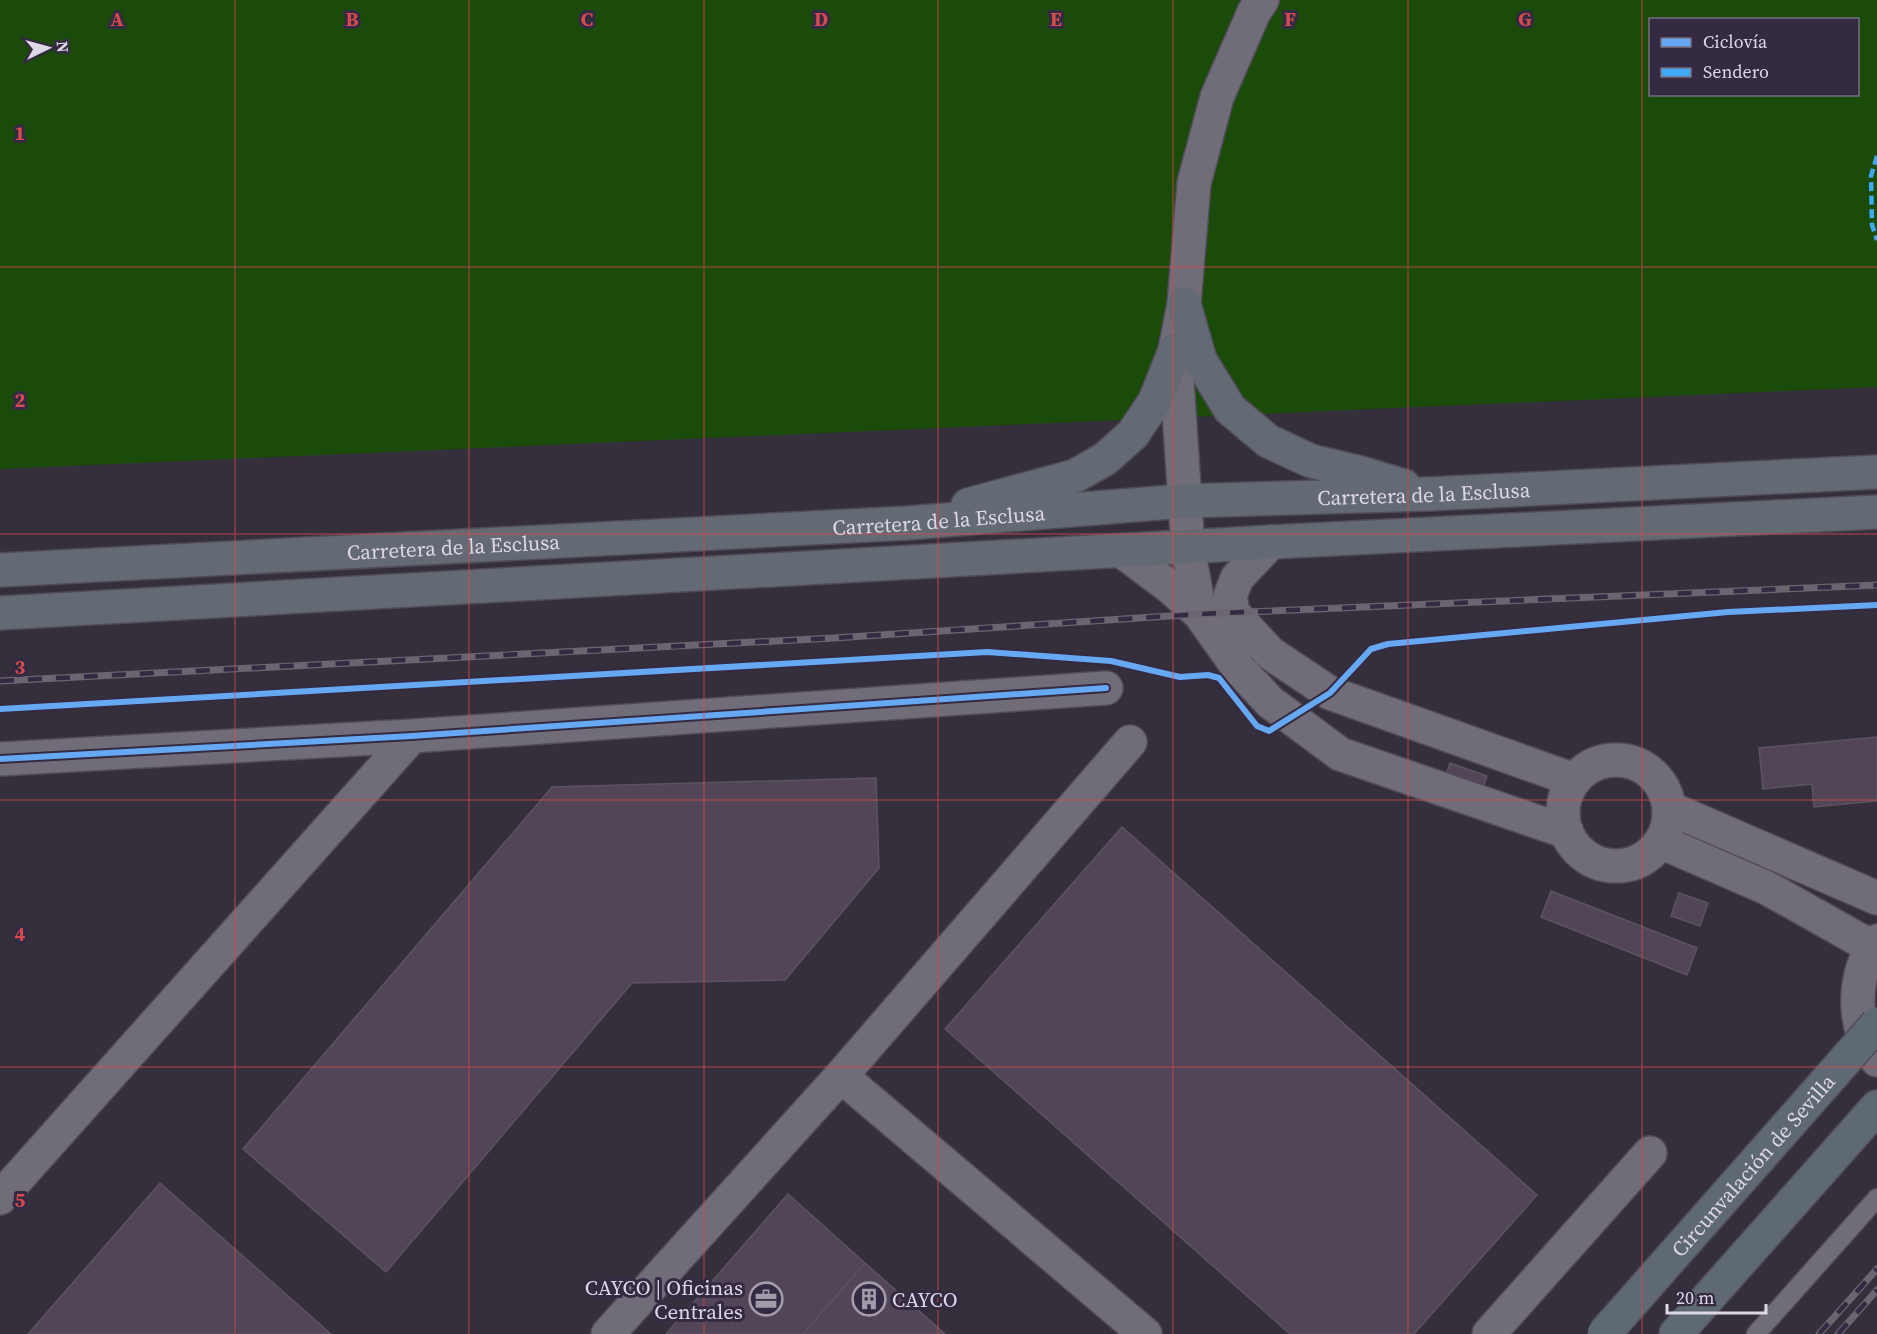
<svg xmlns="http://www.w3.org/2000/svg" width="1877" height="1334" viewBox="0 0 1877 1334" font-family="'Source Serif 4',serif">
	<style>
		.green { fill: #1a4b0a; fill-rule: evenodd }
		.building { fill: #524558; stroke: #5b545f; stroke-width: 1.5 }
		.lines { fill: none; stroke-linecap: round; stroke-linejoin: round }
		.service-casing { stroke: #504b56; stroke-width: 21 }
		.minor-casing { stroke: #504b56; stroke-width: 36 }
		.trunk-casing { stroke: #504b56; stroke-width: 36 }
		.motorway-casing { stroke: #504b56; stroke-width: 36 }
		.service { stroke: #716d78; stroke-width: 18 }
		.minor { stroke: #716d78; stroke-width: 33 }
		.trunk { stroke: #646a74; stroke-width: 33 }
		.motorway { stroke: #5f6973; stroke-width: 33 }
		.rail-casing { stroke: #6b6570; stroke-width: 7 }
		.rail { stroke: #342a41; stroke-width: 4.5; stroke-dasharray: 14; stroke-linecap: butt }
		.motorway-bridge-casing { stroke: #504b56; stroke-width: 36; stroke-linecap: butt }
		.motorway-bridge { stroke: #5f6973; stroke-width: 33 }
		.quiet { stroke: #3fa9f5; stroke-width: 4.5; stroke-dasharray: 9 4.5; stroke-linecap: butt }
		.cycleway-casing { stroke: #342a41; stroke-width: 10 }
		.cycleway { stroke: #66a8f1; stroke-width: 6 }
		.grid { fill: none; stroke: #d74b4e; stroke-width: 1.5; stroke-opacity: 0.55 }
		.labels { text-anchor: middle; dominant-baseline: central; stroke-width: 6; stroke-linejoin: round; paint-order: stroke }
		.street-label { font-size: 21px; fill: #ddd7e6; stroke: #342a41 }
		.poi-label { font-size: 21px; fill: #ddd7e6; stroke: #342a41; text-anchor: end }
		.grid-label { font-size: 20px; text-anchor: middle; font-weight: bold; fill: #d74b4e; stroke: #342a41; stroke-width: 6; stroke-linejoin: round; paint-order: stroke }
	</style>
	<rect width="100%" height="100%" fill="#352f3c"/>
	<!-- green -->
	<path class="green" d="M 0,0 L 1877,0 L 1877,387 L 0,469 ZM 1650,20 L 1858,20 L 1858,94 L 1650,94 Z"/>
	<!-- building -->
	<path class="building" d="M 1877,737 L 1877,801 L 1814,807 L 1812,784 L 1763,789 L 1759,748 Z
		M 1450,763 L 1487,776 L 1480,797 L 1443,784 Z
		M 876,778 L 879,868 L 785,980 L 632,983 L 386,1272 L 243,1149 L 552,787 Z
		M 1122,827 L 1537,1195 L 1414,1334 L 1290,1334 L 945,1029 Z
		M 1551,891 L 1697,948 L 1687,975 L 1541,917 Z
		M 1679,893 L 1708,903 L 1700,926 L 1671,916 Z
		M 160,1183 L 331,1334 L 28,1334 Z
		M 788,1194 L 865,1263 L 803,1334 L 666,1334 Z
		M 865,1263 L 945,1334 L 803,1334 Z"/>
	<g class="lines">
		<!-- service casing -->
		<g class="service-casing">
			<path id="service" d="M 1756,1334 L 1877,1198"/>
		</g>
		<!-- minor casing -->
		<g class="minor-casing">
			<path id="minor" d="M 1271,542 L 1237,578 L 1230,596 L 1233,613 L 1270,653 L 1330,693 L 1574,780
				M 1122,551 L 1170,587 L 1200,614 L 1239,669 L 1270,702 L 1340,754 L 1567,832
				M 1200,614 L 1188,548 L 1175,350 L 1184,304 L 1194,183 L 1217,97 L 1254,12 L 1262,0
				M 0,759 L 412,736 L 1106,688
				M1563 813a53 53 0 1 1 106 0a53 53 0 1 1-106 0Z
				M 1669,808 L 1877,898
				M 1661,842 L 1767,888 L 1872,947
				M 1877,941 C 1852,972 1851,1029 1877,1060
				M 841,1076 L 1145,1334
				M 0,1198 L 412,736
				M 608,1334 L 841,1076 L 1130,742
				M 1489,1334 L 1650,1153"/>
		</g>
		<!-- trunk casing -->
		<g class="trunk-casing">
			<g id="trunk">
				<path d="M 1184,304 L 1200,360 L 1230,409 L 1268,441 L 1311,461 L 1361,473 L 1404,486"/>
				<path d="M 968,505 L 1075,476 L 1105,459 L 1133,434 L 1155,401 L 1175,350"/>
				<path id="s1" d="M 0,570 L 908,523 L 1184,501 L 1429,494 L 1877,472"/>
				<path d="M 0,613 L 1271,542 L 1877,512"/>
			</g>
		</g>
		<!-- motorway casing -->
		<g class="motorway-casing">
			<path id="motorway" d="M 1676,1334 L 1877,1107"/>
		</g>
		<!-- service -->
		<use href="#service" class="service"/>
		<!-- minor -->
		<use href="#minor" class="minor"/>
		<!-- trunk -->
		<use href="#trunk" class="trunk"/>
		<!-- motorway -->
		<use href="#motorway" class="motorway"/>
		<!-- rail casing -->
		<g class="rail-casing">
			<path id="rail" d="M 0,681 L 834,638 L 1200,614 L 1877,585
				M 1819,1334 L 1877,1269
				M 1838,1334 L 1877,1290"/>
		</g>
		<!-- rail -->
		<use href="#rail" class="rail"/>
		<!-- motorway-bridge casing -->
		<g class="motorway-bridge-casing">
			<g id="motorway-bridge">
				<path id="s2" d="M 1604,1334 L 1877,1024"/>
			</g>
		</g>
		<!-- motorway-bridge -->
		<use href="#motorway-bridge" class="motorway-bridge"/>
		<!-- quiet -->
		<path class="quiet" d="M 1877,156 L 1871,176 L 1872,225 L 1877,240"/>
		<!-- cycleway casing -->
		<g class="cycleway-casing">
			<path id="cycleway" d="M 0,709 L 987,652 L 1111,661 L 1180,677 L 1208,675 L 1219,678 L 1257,726 L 1269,731 L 1330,693 L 1371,649 L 1388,644 L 1728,612 L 1877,605
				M 0,759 L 412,736 L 1106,688"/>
		</g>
		<!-- cycleway -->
		<use href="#cycleway" class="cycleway"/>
	</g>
	<!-- grid -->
	<path class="grid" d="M 235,0 L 235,1334M 469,0 L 469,1334M 704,0 L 704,1334M 938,0 L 938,1334M 1173,0 L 1173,1334M 1408,0 L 1408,1334M 1642,0 L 1642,1334M 0,267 L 1877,267M 0,534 L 1877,534M 0,800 L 1877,800M 0,1067 L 1877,1067"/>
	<!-- icons -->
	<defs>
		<g id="office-ring" transform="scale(1.725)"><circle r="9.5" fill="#342a41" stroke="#a29caa" stroke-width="1.5"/><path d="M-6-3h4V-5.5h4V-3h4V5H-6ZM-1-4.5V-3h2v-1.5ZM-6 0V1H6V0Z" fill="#a29caa"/></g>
		<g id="building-ring" transform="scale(1.725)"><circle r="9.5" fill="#342a41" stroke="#a29caa" stroke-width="1.5"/><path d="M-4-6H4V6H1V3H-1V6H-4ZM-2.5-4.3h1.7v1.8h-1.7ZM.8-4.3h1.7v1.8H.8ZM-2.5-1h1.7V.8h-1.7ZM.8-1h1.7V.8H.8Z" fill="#a29caa"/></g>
	</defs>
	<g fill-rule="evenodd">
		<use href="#office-ring" x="766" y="1299"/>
		<use href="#building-ring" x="869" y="1299"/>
	</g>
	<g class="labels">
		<!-- street labels -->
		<g class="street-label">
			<text stroke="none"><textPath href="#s1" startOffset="1426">Carretera de la Esclusa</textPath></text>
			<text stroke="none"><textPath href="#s1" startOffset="940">Carretera de la Esclusa</textPath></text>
			<text stroke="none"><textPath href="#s1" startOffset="454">Carretera de la Esclusa</textPath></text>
			<text stroke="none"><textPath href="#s2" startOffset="225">Circunvalación de Sevilla</textPath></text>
		</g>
		<!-- poi labels -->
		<g class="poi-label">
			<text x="743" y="1287">CAYCO | Oficinas<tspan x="743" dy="24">Centrales</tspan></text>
			<text x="892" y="1299" text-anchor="start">CAYCO</text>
		</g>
	</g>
	<g class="grid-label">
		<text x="117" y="26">A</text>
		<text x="352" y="26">B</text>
		<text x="587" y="26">C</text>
		<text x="821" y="26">D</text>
		<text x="1056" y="26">E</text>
		<text x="1290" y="26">F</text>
		<text x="1525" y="26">G</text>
		<text x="20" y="140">1</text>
		<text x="20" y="407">2</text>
		<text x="20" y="674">3</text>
		<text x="20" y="941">4</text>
		<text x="20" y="1207">5</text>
	</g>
	<!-- legend -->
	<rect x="1649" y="18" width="210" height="78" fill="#342a41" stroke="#786f83" stroke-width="1.5"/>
	<rect x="1661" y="38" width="30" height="9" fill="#66a8f1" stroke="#786f83" stroke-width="1.5"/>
	<text x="1703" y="48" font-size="18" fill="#ddd7e6">Ciclovía</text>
	<rect x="1661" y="68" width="30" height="9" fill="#3fa9f5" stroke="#786f83" stroke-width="1.5"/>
	<text x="1703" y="78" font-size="18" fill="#ddd7e6">Sendero</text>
	<!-- north arrow -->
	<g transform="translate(48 48) rotate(85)" stroke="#342a41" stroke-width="4.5" paint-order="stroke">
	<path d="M0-4.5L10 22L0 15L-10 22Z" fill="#ddd7e6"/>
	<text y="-9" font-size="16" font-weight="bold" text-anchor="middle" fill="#ddd7e6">N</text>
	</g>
	<!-- scale -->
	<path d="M1667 1304v9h99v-9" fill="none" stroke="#ddd7e6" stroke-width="3"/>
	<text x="1676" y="1304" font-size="18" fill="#ddd7e6" stroke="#342a41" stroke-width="4.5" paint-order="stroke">20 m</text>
</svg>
